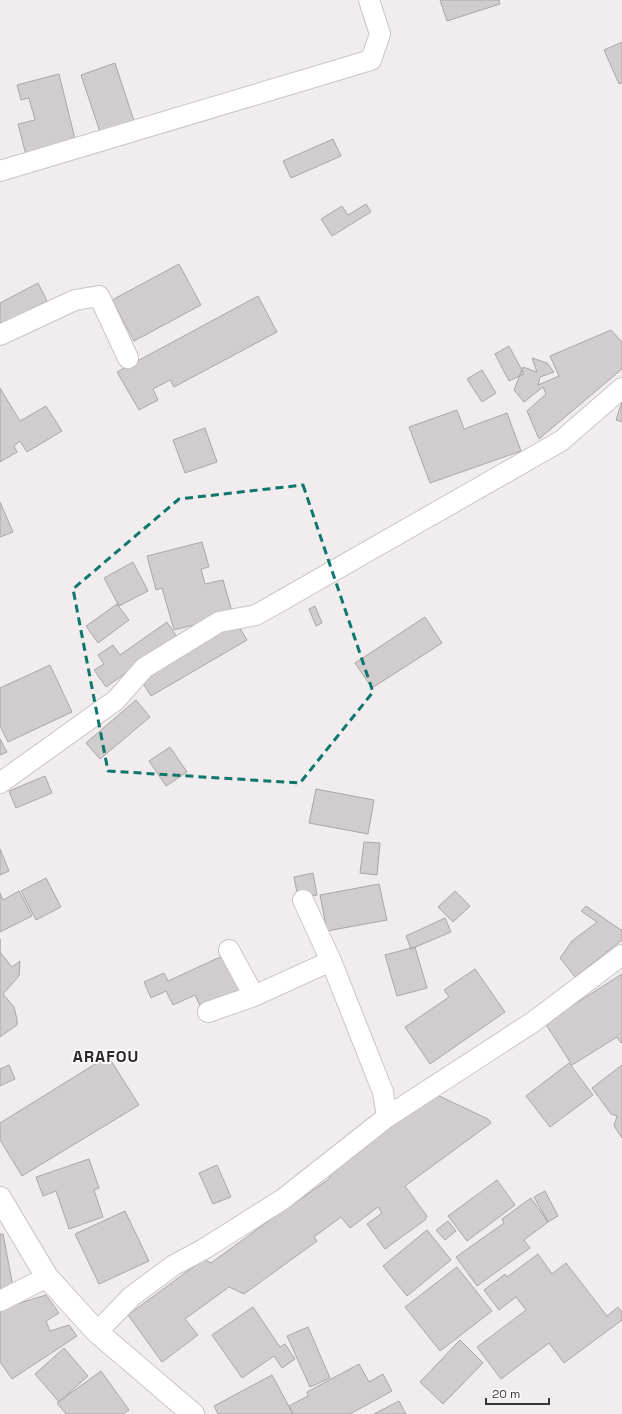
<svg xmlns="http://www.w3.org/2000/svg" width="622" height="1414" viewBox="0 0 622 1414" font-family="'Space Grotesk',sans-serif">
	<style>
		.building { fill: #d1cccd; stroke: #aba6a7 }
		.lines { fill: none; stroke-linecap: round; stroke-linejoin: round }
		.minor-casing { stroke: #cac5c6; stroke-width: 22 }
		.secondary-casing { stroke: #cac5c6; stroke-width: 24 }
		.minor { stroke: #fff; stroke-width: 20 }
		.secondary { stroke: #fff; stroke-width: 22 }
		.marked { fill: none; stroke: #0f766e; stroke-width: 3; stroke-dasharray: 8 5; stroke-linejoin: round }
		.labels { text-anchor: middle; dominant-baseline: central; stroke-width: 4; stroke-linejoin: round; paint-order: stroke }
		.district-label { font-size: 16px; font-weight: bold; letter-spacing: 1px; fill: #2e2a2b; stroke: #fff9fa }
	</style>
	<rect width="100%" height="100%" fill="#f1eced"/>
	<!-- building -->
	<path class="building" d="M 440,0 L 499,0 L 500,4 L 447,21 Z
		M 622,42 L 622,83 L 619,84 L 604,50 Z
		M 115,63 L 134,121 L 100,132 L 81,75 Z
		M 59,74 L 76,143 L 26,155 L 18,124 L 35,120 L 29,98 L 21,100 L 17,85 Z
		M 333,139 L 341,156 L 291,178 L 283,161 Z
		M 366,204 L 371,212 L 332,236 L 321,219 L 342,206 L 348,215 Z
		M 179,264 L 201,305 L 134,341 L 112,300 Z
		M 38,283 L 47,301 L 0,325 L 0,303 Z
		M 258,296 L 277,332 L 174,387 L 170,380 L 153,389 L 158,400 L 139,410 L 117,372 Z
		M 611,330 L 622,342 L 622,369 L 539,439 L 527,411 L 546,394 L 543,387 L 524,402 L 514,390 L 523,367 L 537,372 L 532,358 L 547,363 L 554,372 L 540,377 L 538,385 L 559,376 L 550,356 Z
		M 509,346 L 524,374 L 509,381 L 495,354 Z
		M 482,370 L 496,393 L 482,402 L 467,379 Z
		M 0,388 L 20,421 L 46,406 L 62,431 L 27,452 L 20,441 L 14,446 L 17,452 L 0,462 Z
		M 622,402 L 622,422 L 616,420 Z
		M 457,410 L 464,429 L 507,413 L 521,451 L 430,483 L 409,427 Z
		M 205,428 L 217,462 L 185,473 L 173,440 Z
		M 0,502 L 13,532 L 0,537 Z
		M 202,542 L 209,567 L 201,569 L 205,584 L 223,580 L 233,615 L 174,630 L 162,588 L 156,590 L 147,556 Z
		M 133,562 L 148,591 L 119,606 L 104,578 Z
		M 117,604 L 129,620 L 98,643 L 86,626 Z
		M 315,606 L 322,623 L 316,626 L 309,609 Z
		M 425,617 L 442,643 L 372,688 L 355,663 Z
		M 235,620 L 247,640 L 151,696 L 139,677 Z
		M 167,622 L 177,637 L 106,687 L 94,670 L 104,664 L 98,655 L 113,645 L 120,655 Z
		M 50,665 L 72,712 L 8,742 L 0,726 L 0,688 Z
		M 136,700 L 150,717 L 100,759 L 86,743 Z
		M 0,739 L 7,752 L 0,755 Z
		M 170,747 L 187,772 L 166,786 L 149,761 Z
		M 45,776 L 52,793 L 16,808 L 9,791 Z
		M 316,789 L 374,800 L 368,834 L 309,823 Z
		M 364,842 L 380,843 L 377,875 L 360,873 Z
		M 0,849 L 9,871 L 0,875 Z
		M 313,873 L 317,895 L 298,898 L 294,877 Z
		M 46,878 L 61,907 L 36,920 L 21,891 Z
		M 379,884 L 387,920 L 327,931 L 320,895 Z
		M 19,891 L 32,916 L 0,932 L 0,893 L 3,900 Z
		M 455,891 L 470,906 L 453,922 L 438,907 Z
		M 586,906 L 621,930 L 622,929 L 622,940 L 575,977 L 560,958 L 572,941 L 597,922 L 581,911 Z
		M 445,918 L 451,932 L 411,949 L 406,936 Z
		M 0,939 L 0,952 L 12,967 L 20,961 L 19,976 L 3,994 L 14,1007 L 17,1019 L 17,1025 L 0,1037 Z
		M 415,947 L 427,988 L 397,996 L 385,955 Z
		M 229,953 L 245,988 L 201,1008 L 195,995 L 173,1005 L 166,991 L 151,998 L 144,982 L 164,973 L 168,981 Z
		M 475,969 L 505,1012 L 430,1064 L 405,1027 L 449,997 L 444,990 Z
		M 622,974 L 622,1042 L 621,1043 L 617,1037 L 572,1065 L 545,1023 Z
		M 108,1056 L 139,1105 L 22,1176 L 0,1140 L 0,1123 Z
		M 569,1063 L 593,1095 L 550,1127 L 526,1096 Z
		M 9,1065 L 15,1079 L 0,1086 L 0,1069 Z
		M 622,1065 L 622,1138 L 614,1126 L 617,1116 L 611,1114 L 592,1088 Z
		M 435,1094 L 488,1119 L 491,1123 L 405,1186 L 427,1216 L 425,1220 L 385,1249 L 367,1224 L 382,1213 L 378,1207 L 350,1228 L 341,1217 L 314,1237 L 317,1241 L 244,1294 L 229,1287 L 185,1319 L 198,1335 L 162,1362 L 128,1315 L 204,1259 L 211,1263 L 296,1201 L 295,1203 L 329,1179 L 334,1168 Z
		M 89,1159 L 99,1188 L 94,1190 L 103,1217 L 69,1229 L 56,1191 L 43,1196 L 36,1177 Z
		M 217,1165 L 231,1197 L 213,1204 L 199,1173 Z
		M 497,1180 L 515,1205 L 467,1241 L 448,1216 Z
		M 545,1191 L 558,1216 L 548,1222 L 534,1197 Z
		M 531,1198 L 548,1222 L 524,1240 L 530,1248 L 477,1286 L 456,1257 L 504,1223 L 502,1219 Z
		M 125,1211 L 149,1261 L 99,1284 L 75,1234 Z
		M 448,1221 L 456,1231 L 445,1240 L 436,1230 Z
		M 427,1230 L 451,1260 L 407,1296 L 383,1266 Z
		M 0,1234 L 3,1234 L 14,1292 L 0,1295 Z
		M 538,1254 L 552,1274 L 566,1263 L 607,1316 L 618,1307 L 622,1312 L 622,1320 L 564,1363 L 549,1343 L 501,1379 L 477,1347 L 526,1310 L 516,1297 L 499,1310 L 484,1290 L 505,1274 L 507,1277 Z
		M 457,1267 L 492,1311 L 440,1351 L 405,1307 Z
		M 46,1295 L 59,1313 L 46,1321 L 50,1331 L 69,1325 L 77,1336 L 12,1379 L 0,1362 L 0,1309 Z
		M 253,1307 L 280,1347 L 285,1344 L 295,1359 L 282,1368 L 274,1356 L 242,1378 L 212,1335 Z
		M 308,1327 L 330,1378 L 310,1387 L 287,1336 Z
		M 460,1340 L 483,1363 L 443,1404 L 420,1382 Z
		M 64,1348 L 88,1376 L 59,1402 L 35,1374 Z
		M 359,1364 L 369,1382 L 383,1374 L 392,1391 L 350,1414 L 293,1414 L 289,1406 L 308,1396 L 307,1392 Z
		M 101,1371 L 129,1410 L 123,1414 L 66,1414 L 57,1403 Z
		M 272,1375 L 293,1414 L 218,1414 L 214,1406 Z
		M 399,1401 L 406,1414 L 374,1414 Z"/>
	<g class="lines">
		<!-- minor casing -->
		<g class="minor-casing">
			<path id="minor" d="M 0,171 L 371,60 L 380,34 L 369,0
				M 0,335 L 75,300 L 99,296 L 128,358
				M 0,783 L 116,700 L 144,668 L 219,622 L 256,615 L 561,441 L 622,388
				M 303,900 L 331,961 L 383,1092 L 387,1117
				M 229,950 L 254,996
				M 208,1012 L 254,996 L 331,961
				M 0,1301 L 47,1277
				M 97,1332 L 132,1296 L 174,1265 L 204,1249 L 283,1199 L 387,1117 L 533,1022 L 622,955"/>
		</g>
		<!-- secondary casing -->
		<g class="secondary-casing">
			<path id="secondary" d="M 0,1198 L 47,1277 L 97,1332 L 193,1414"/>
		</g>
		<!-- minor -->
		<use href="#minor" class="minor"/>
		<!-- secondary -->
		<use href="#secondary" class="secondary"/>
	</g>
	<!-- marked area -->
	<path class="marked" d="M 303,485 L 373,692 L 300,783 L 108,771 L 73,589 L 179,499 Z"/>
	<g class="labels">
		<!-- district labels -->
		<g class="district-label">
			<text x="106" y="1056">ARAFOU</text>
		</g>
	</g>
	<!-- scale -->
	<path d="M486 1398v6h63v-6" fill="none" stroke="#3a3738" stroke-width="2"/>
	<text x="492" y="1398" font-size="12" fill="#3a3738" stroke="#fff9fa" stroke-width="3" paint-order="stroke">20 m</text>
</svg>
